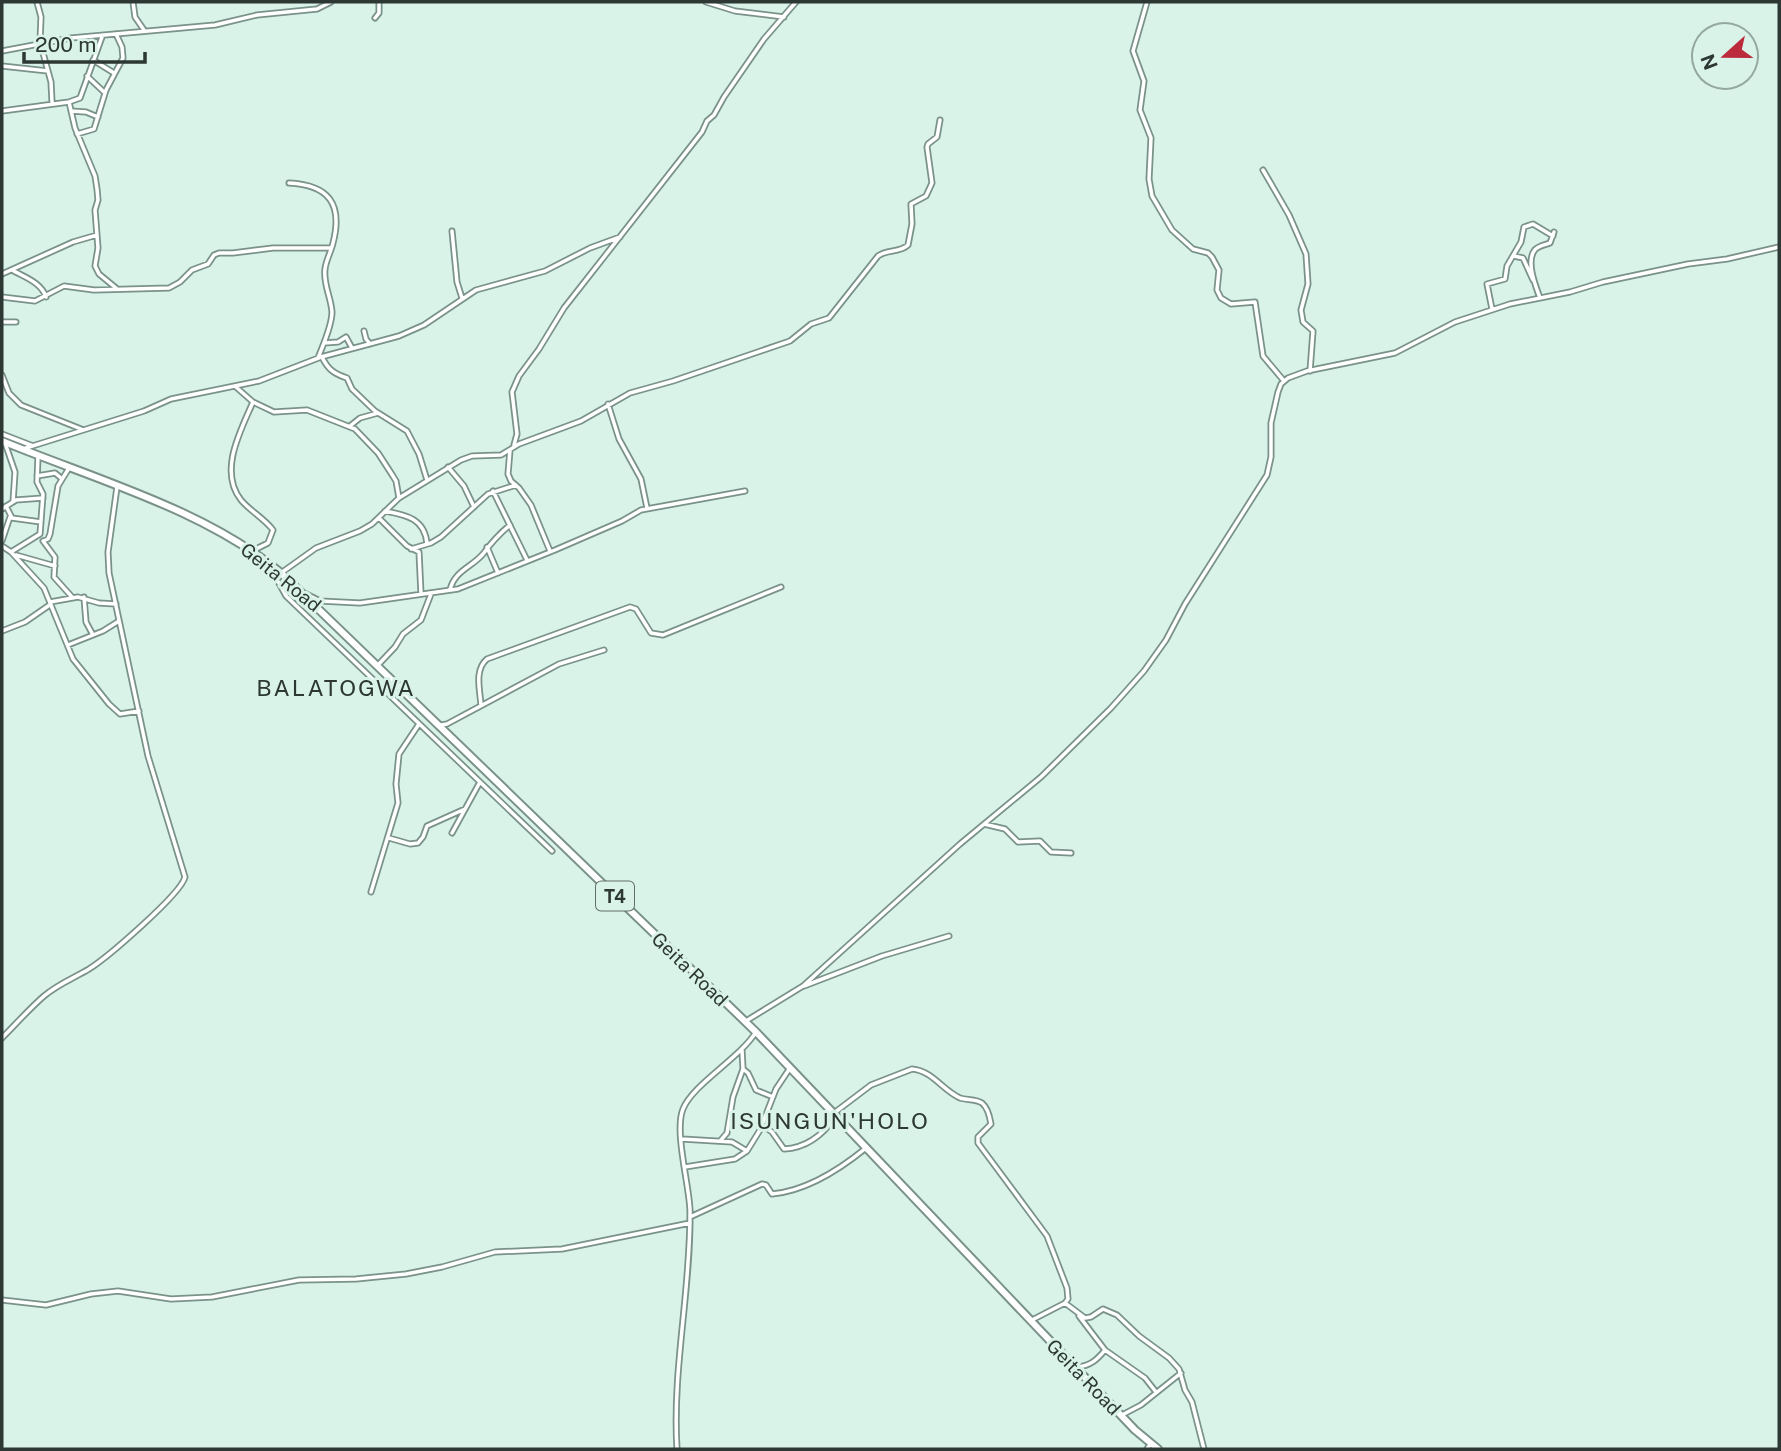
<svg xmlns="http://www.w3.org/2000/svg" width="1781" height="1451" viewBox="0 0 1781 1451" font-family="'Public Sans',sans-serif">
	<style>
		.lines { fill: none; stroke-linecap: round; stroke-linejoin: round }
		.minor-casing { stroke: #7a9289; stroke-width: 7 }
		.trunk-casing { stroke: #7a9289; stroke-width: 10 }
		.minor { stroke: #fff; stroke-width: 3.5 }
		.trunk { stroke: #fff; stroke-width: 6 }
		.labels { text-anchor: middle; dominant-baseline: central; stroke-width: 6; stroke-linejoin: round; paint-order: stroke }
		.shield { fill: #d9f3e9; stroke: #616f6a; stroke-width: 2 }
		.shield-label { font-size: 18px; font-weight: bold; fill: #2d3733 }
		.street-label { font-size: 19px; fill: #2d3733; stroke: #d9f3e9 }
		.quarter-label { font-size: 23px; letter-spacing: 2px; fill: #2d3733; stroke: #d9f3e9 }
	</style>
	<rect width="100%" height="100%" fill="#d9f3e9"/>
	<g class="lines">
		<!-- minor casing -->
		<g class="minor-casing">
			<path id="minor" d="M 37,2 L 41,17 L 40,42 L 51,82 L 52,102
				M 133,2 L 135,17 L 144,30
				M 706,2 L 735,11 L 784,17
				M 1147,2 L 1133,51 L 1144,81 L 1140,110 L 1151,138 L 1149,179 L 1152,196 L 1172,230 L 1193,249 L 1208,253 L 1212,257 L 1219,270 L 1217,290 L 1221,298 L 1231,304 L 1255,302 L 1263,356 L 1284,381
				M 375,18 L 379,13 L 379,2
				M 2,51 L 71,38 L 215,25 L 257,15 L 317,9 L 331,2
				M 93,60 L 114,73
				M 2,66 L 48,71
				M 87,76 L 105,93
				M 69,102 L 75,128 L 95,176 L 97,189 L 98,200 L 95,210 L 98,248 L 95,266 L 99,274 L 116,288
				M 2,111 L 69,102 L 80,98 L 102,37
				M 71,111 L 86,112 L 98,117
				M 77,134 L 94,129 L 106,90 L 123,58 L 122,47 L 116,34
				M 1263,170 L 1289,215 L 1306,254 L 1308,284 L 1301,310 L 1303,322 L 1313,331 L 1310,371
				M 289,183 C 329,185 343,204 333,243 C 331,252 326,260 325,269 C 323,284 331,297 332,312 C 332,326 323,345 318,358
				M 452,231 L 457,282 L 462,298
				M 1514,256 L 1523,258 L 1533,280
				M 12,270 C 24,277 41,282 46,297
				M 2,274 L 73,242 L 97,235
				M 2,297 L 35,301 L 64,286 L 94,290 L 169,288 L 180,282 L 192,270 L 208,264 L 214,255 L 219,253 L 233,253 L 273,248 L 331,248
				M 1540,298 C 1536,287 1526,263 1534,251 C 1537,246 1545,245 1550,243 L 1554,232
				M 1492,309 L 1487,284 L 1505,279 L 1507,266 L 1521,242 L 1524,227 L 1533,224 L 1553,236
				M 2,322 L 16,322
				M 364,331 L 366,339 L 370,344
				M 324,343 L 338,342 L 346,337 L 352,348
				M 322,357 C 328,370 335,374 347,378 L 352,389 L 375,411 L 407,431 L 419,454 L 427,480
				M 2,375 L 9,393 L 21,405 L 81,429
				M 236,387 L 253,402 L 274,412 L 307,410 L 355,429 L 378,453 L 391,473 L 396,481 L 399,498
				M 608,404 L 619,439 L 641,479 L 647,508
				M 350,426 L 360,418 L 378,413
				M 2,434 L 33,446
				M 5,443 L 15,472 L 13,502
				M 514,445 L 517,434 L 512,392 L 519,376 L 539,349 L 564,308 L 702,132 L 707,121 L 714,115 L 724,97 L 764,39 L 796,2
				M 26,448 L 144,411 L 171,399 L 259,381 L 321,357 L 399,336 L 424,325 L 476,290 L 545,271 L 590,248 L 620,237
				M 510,450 L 508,474 L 511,481 L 519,488 L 531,505 L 550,551
				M 448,467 L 464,486 L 474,507
				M 37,476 L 55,473 L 61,478
				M 493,491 L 527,560
				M 6,506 L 12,518 L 41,522
				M 2,509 L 16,500 L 43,498
				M 385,511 C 407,515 425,519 427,544
				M 379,518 L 407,546 L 419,552 L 421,594
				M 2,541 L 10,517
				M 43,541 L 48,539 L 50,534 L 58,486 L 69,468
				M 43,541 L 55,557 L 54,577 L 72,597
				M 2,546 L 11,552 L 44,588 L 73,659 L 109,704 L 120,714 L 139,711
				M 487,547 L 498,573
				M 411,549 L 431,543 L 441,537 L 488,494 L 516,485
				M 252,551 L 268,543 L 273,530 C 264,518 250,511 241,500 C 218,471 241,430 253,402
				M 11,552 L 40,534 L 43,494 L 37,482 L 38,456
				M 16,555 L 55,566
				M 269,565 L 286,596 L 552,851
				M 281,573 L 316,548 L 360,531 L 372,524 L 399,498 L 461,460 L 472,456 L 501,455 L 519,444 L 581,421 L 630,393 L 673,381 L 790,341 L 811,324 L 829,318 L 878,256 C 887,249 900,253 908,245 L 912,224 L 911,204 L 926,196 L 932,183 L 927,147 L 928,144 L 937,137 L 940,120
				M 450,590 C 454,571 472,567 483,554 C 491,543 499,534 510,525
				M 306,594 L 320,601 L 360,603 L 458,589 L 555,550 L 622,521 L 641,510 L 745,491
				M 84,597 L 86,622 L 93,635
				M 50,602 L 78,597 L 99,603 L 116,604
				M 2,631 L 25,622 L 51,604
				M 68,645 L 103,631 L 119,621
				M 378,665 L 395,647 L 403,634 L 421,620 L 431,594
				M 481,705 C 480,690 474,670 487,659 L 630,607 L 636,609 L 651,633 L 663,635 L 781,587
				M 441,725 L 447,724 L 559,664 L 604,650
				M 984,824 L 1005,829 L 1018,842 L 1040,841 L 1051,852 L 1071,853
				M 452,833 L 480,782
				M 389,838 L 410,844 L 418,843 L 423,837 L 427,826 L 465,809
				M 371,892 L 398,803 L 396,784 L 399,754 L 419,724
				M 804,986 L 882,956 L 949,936
				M 746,1021 L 803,986 L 960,844 L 1041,777 L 1111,708 L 1144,671 L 1166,640 L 1185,604 L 1267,475 L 1271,457 L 1271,423 L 1278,392 L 1281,384 L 1288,378 L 1307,371 L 1395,353 L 1455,322 L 1510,304 L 1570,292 L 1603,282 L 1688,264 L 1727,259 L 1779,247
				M 2,1038 C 16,1024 29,1009 44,996 C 58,984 74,978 89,969 C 108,957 181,894 185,877 L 148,756 L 109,573 L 108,552 L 117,487
				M 743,1069 L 748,1073 L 756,1090 L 773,1097
				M 834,1113 L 871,1085 L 912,1069 C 933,1071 942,1090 960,1098 C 966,1100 977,1099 982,1103 C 987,1107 990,1118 991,1124 L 978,1137 L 978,1143 L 1047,1236 L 1067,1288 L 1068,1299 L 1065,1303 L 1032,1320
				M 762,1125 L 772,1132 L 784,1149 C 807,1148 823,1135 836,1116
				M 682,1139 L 732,1142 L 747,1151
				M 721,1140 L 727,1133 L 733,1097 L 743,1069 L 742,1050
				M 685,1167 L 735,1159 L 747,1151 L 760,1130 L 776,1089 L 790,1068
				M 690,1217 L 762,1184 L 766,1185 L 772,1194 C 807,1191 839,1170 866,1148
				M 2,1300 L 46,1305 L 91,1294 L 118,1291 L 171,1299 L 212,1297 L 299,1280 L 356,1279 L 406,1274 L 442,1267 L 495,1252 L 562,1249 L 690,1223
				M 1065,1303 L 1085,1318 L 1091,1317 L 1103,1309 L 1117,1315 L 1139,1336 L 1169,1358 L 1179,1369 L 1185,1390 L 1192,1402 L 1204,1449
				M 1079,1316 L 1105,1350 L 1145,1378 L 1156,1392
				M 1077,1367 C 1090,1366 1097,1360 1105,1350
				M 1122,1415 L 1141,1405 L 1181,1373
				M 677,1449 C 672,1369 691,1290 690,1210 C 689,1184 674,1131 683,1109 C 693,1084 739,1059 756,1032
				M 1147,1449 L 1151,1443"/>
		</g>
		<!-- trunk casing -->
		<g class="trunk-casing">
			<path id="trunk" d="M 2,441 C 94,479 204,509 281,573 L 756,1032 L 1135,1430 L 1158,1449"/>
		</g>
		<!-- minor -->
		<use href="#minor" class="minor"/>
		<!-- trunk -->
		<use href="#trunk" class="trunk"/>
	</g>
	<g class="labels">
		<!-- shield labels -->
		<rect class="shield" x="596" y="881.5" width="38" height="29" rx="5"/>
		<g class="shield-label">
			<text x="615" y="896">T4</text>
		</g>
		<!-- street labels -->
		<g class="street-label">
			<text transform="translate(281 577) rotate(39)">Geita Road</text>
			<text transform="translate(690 969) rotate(44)">Geita Road</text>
			<text transform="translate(1084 1377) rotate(46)">Geita Road</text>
		</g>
		<!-- quarter labels -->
		<g class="quarter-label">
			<text x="336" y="687">BALATOGWA</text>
			<text x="830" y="1120">ISUNGUN'HOLO</text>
		</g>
	</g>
	<!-- border -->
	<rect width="1781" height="1451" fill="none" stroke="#2d3733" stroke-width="7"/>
	<!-- north arrow -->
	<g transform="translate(1725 56) rotate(249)"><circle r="33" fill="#d9f3e9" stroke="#94a8a0" stroke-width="2"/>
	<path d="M0-5L12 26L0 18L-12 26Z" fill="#bc2b3b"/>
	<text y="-10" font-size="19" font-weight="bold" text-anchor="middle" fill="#2d3733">N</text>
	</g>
	<!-- scale -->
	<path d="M24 52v10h121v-10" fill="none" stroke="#2d3733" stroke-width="3.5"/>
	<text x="35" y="52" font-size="21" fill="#2d3733" stroke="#d9f3e9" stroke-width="5" paint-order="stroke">200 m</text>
</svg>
